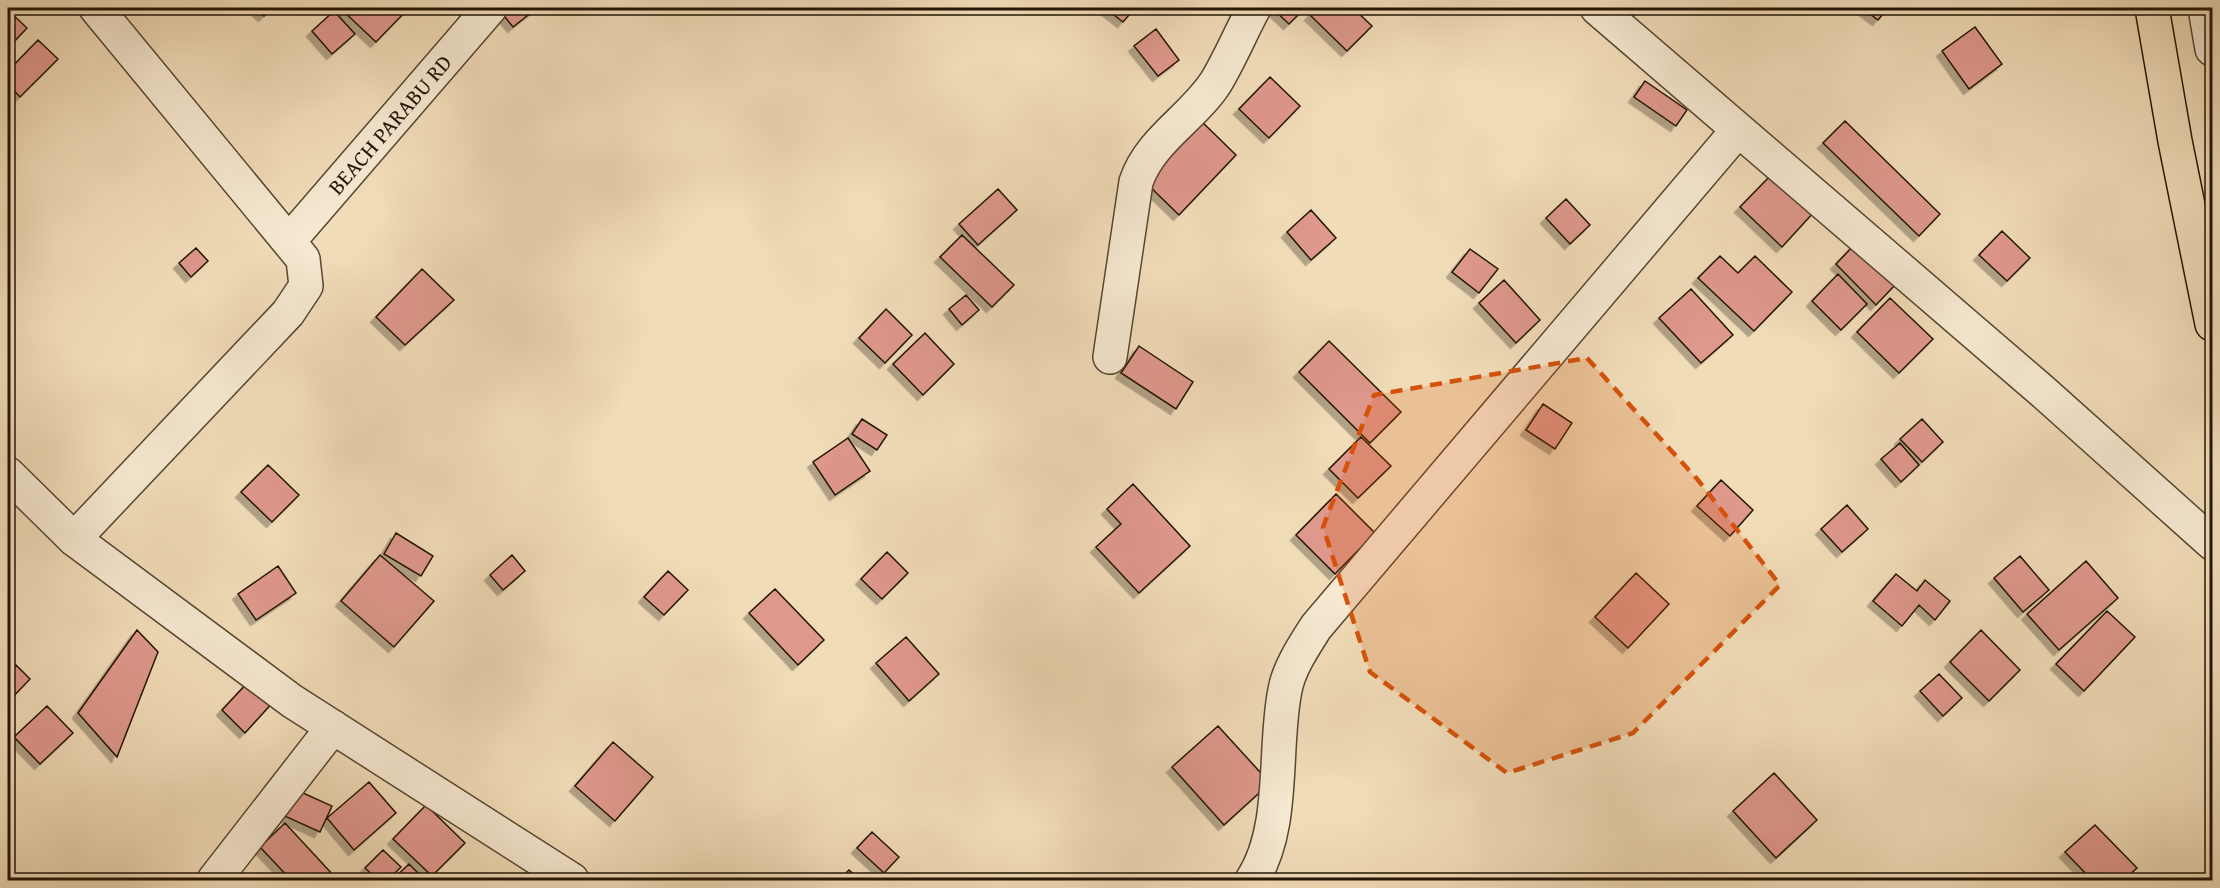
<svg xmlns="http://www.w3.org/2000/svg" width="2220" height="888" viewBox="0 0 2220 888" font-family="'Gentium Book Plus',serif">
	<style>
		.building { fill: #df988c; stroke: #221506; stroke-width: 1.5; filter: url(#shadow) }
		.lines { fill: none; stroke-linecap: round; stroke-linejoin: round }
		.minor-casing { stroke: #564732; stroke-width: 36 }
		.highway-casing { stroke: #221506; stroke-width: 36 }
		.minor { stroke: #f6e8d1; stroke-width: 33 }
		.highway { stroke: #f1dcb8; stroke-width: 33 }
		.marked { fill: #d4520b; fill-opacity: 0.2; stroke: #d4520b; stroke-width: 4.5; stroke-dasharray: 12 8; stroke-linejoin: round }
		.labels { text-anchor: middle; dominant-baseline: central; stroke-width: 4.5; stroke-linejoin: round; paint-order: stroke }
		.street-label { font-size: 22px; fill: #221506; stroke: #f6e8d1 }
	</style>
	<defs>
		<filter id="shadow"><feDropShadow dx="-5.5" dy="5.5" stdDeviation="0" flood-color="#0004"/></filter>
	</defs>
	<rect width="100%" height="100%" fill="#f1dcb8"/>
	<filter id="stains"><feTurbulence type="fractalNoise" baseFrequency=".00333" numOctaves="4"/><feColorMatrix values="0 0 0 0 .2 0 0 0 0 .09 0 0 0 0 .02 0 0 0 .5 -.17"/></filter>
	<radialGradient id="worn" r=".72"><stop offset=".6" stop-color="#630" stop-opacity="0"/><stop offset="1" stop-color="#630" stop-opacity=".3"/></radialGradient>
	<!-- building -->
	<path class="building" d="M 255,8 L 272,8 L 264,16 Z
		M 340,8 L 405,8 L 407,10 L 376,42 Z
		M 505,8 L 537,8 L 513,27 L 500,11 Z
		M 1105,8 L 1135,8 L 1123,22 Z
		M 1272,8 L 1305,8 L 1289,24 Z
		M 1317,8 L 1353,8 L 1372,26 L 1347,51 L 1310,15 Z
		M 1862,8 L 1888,8 L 1878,20 Z
		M 8,10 L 27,28 L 8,48 Z
		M 334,11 L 355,34 L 332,54 L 312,31 Z
		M 1975,27 L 2002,64 L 1969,89 L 1942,51 Z
		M 1156,29 L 1179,60 L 1158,76 L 1134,46 Z
		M 38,40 L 58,59 L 20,97 L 8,84 L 8,71 Z
		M 1270,77 L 1300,106 L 1269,138 L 1239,109 Z
		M 1645,81 L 1687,110 L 1676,126 L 1634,97 Z
		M 1197,117 L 1236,155 L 1179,215 L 1143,180 Z
		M 1845,121 L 1940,214 L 1919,236 L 1823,143 Z
		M 1773,173 L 1814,212 L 1782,247 L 1740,207 Z
		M 998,189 L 1017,210 L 978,245 L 959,224 Z
		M 1566,199 L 1590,225 L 1570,244 L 1546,218 Z
		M 1311,210 L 1336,238 L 1311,260 L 1287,232 Z
		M 2002,231 L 2030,258 L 2007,281 L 1979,255 Z
		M 962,235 L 1014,285 L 992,307 L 940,257 Z
		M 1855,244 L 1895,285 L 1876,305 L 1836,264 Z
		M 196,248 L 208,261 L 191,277 L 179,263 Z
		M 1470,249 L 1498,269 L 1479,293 L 1452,272 Z
		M 1720,256 L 1738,273 L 1755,256 L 1792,292 L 1754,331 L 1698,278 Z
		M 422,269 L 454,300 L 405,345 L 376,317 Z
		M 1838,274 L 1867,304 L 1841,330 L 1812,301 Z
		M 1504,280 L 1540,320 L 1516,343 L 1479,303 Z
		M 1691,289 L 1733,335 L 1701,363 L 1659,318 Z
		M 966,295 L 979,310 L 962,325 L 949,309 Z
		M 1890,298 L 1933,339 L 1899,373 L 1857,332 Z
		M 886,309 L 912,335 L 885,363 L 859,338 Z
		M 925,333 L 954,364 L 923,395 L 893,364 Z
		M 1329,341 L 1401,412 L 1370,443 L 1299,372 Z
		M 1139,346 L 1193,382 L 1176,409 L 1121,373 Z
		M 1543,404 L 1572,423 L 1555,449 L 1526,430 Z
		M 862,419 L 887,435 L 877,450 L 852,434 Z
		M 1922,419 L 1943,442 L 1922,462 L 1900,439 Z
		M 1361,437 L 1391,466 L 1358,498 L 1329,469 Z
		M 848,438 L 870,471 L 835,495 L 813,462 Z
		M 1900,443 L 1919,465 L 1901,482 L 1881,459 Z
		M 268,465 L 299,495 L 272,522 L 241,492 Z
		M 1721,480 L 1753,510 L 1730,536 L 1697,506 Z
		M 1133,484 L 1190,546 L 1139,593 L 1096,547 L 1121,524 L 1107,509 Z
		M 1336,494 L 1375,533 L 1335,574 L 1296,535 Z
		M 1847,505 L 1868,529 L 1842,552 L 1821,529 Z
		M 396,533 L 433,556 L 421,576 L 384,554 Z
		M 887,552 L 908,573 L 882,599 L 861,579 Z
		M 380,555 L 434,601 L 394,647 L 341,601 Z
		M 512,555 L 525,571 L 503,590 L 490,575 Z
		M 2020,556 L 2049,590 L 2023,612 L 1994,578 Z
		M 2086,561 L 2118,598 L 2059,650 L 2027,614 Z
		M 278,566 L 296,593 L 256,620 L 238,594 Z
		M 668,571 L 688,590 L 664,615 L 644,597 Z
		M 1636,573 L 1669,604 L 1628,648 L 1595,617 Z
		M 1896,574 L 1917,591 L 1925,580 L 1950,601 L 1935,620 L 1919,605 L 1902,626 L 1873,601 Z
		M 775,589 L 824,640 L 798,665 L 749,613 Z
		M 2107,611 L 2135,637 L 2084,691 L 2056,664 Z
		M 137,630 L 158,652 L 117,757 L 78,713 Z
		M 1981,630 L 2020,670 L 1989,701 L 1950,662 Z
		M 906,637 L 939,674 L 909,701 L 876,663 Z
		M 16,665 L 30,679 L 8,702 L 8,674 Z
		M 1939,674 L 1962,698 L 1943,716 L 1920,691 Z
		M 251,679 L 274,701 L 245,733 L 222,710 Z
		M 47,706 L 73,733 L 40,764 L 14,737 Z
		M 1218,726 L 1270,783 L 1224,825 L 1172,767 Z
		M 613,742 L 653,777 L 615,821 L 575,786 Z
		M 1774,773 L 1817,820 L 1776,858 L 1733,811 Z
		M 369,782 L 396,813 L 354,850 L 327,818 Z
		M 292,788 L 332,806 L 320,832 L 280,814 Z
		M 426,805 L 465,843 L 432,876 L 393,839 Z
		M 285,823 L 334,876 L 329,880 L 291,880 L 260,847 Z
		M 2095,825 L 2137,868 L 2124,880 L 2092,880 L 2065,852 Z
		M 872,832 L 899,857 L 884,873 L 857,848 Z
		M 383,850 L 401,867 L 388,880 L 378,880 L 365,868 Z
		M 409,864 L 425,880 L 392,880 Z
		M 849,870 L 860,880 L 839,880 Z"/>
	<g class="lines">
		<!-- minor casing -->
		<g class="minor-casing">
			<g id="minor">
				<path d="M 1597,8 L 2041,390 L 2212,543"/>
				<path d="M 2205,8 L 2212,49"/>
				<path id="s1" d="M 289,241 L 490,8"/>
				<path d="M 1110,357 L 1136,182 C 1150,140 1193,118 1216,82 C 1230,59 1241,32 1254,8"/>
				<path d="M 8,474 L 74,539 L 292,701 L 572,880"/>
				<path d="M 74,539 L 288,313 L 306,286 L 303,259 L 96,8"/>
				<path d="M 214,880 L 333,727"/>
				<path d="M 1252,880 C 1286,828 1273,749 1285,690 C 1289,668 1304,646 1316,627 L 1738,130"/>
			</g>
		</g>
		<!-- highway casing -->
		<g class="highway-casing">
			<path id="highway" d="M 2152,8 L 2175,141 L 2212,324"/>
		</g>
		<!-- minor -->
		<use href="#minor" class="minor"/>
		<!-- highway -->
		<use href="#highway" class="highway"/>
	</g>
	<!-- marked area -->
	<path class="marked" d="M 1587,358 L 1698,480 L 1780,585 L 1633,733 L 1507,773 L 1370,672 L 1323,527 L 1374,395 Z"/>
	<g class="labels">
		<!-- street labels -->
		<g class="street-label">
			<text stroke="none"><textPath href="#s1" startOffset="154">BEACH PARABU RD</textPath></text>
		</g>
	</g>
	<!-- margin -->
	<rect width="2220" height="888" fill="none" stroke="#f1dcb8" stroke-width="30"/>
	<rect x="9" y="9" width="2202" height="870" fill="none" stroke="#221506" stroke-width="3"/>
	<rect x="15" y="15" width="2190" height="858" fill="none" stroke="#221506" stroke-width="1.5"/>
	<rect width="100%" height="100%" filter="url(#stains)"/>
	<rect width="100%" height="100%" fill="url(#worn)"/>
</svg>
